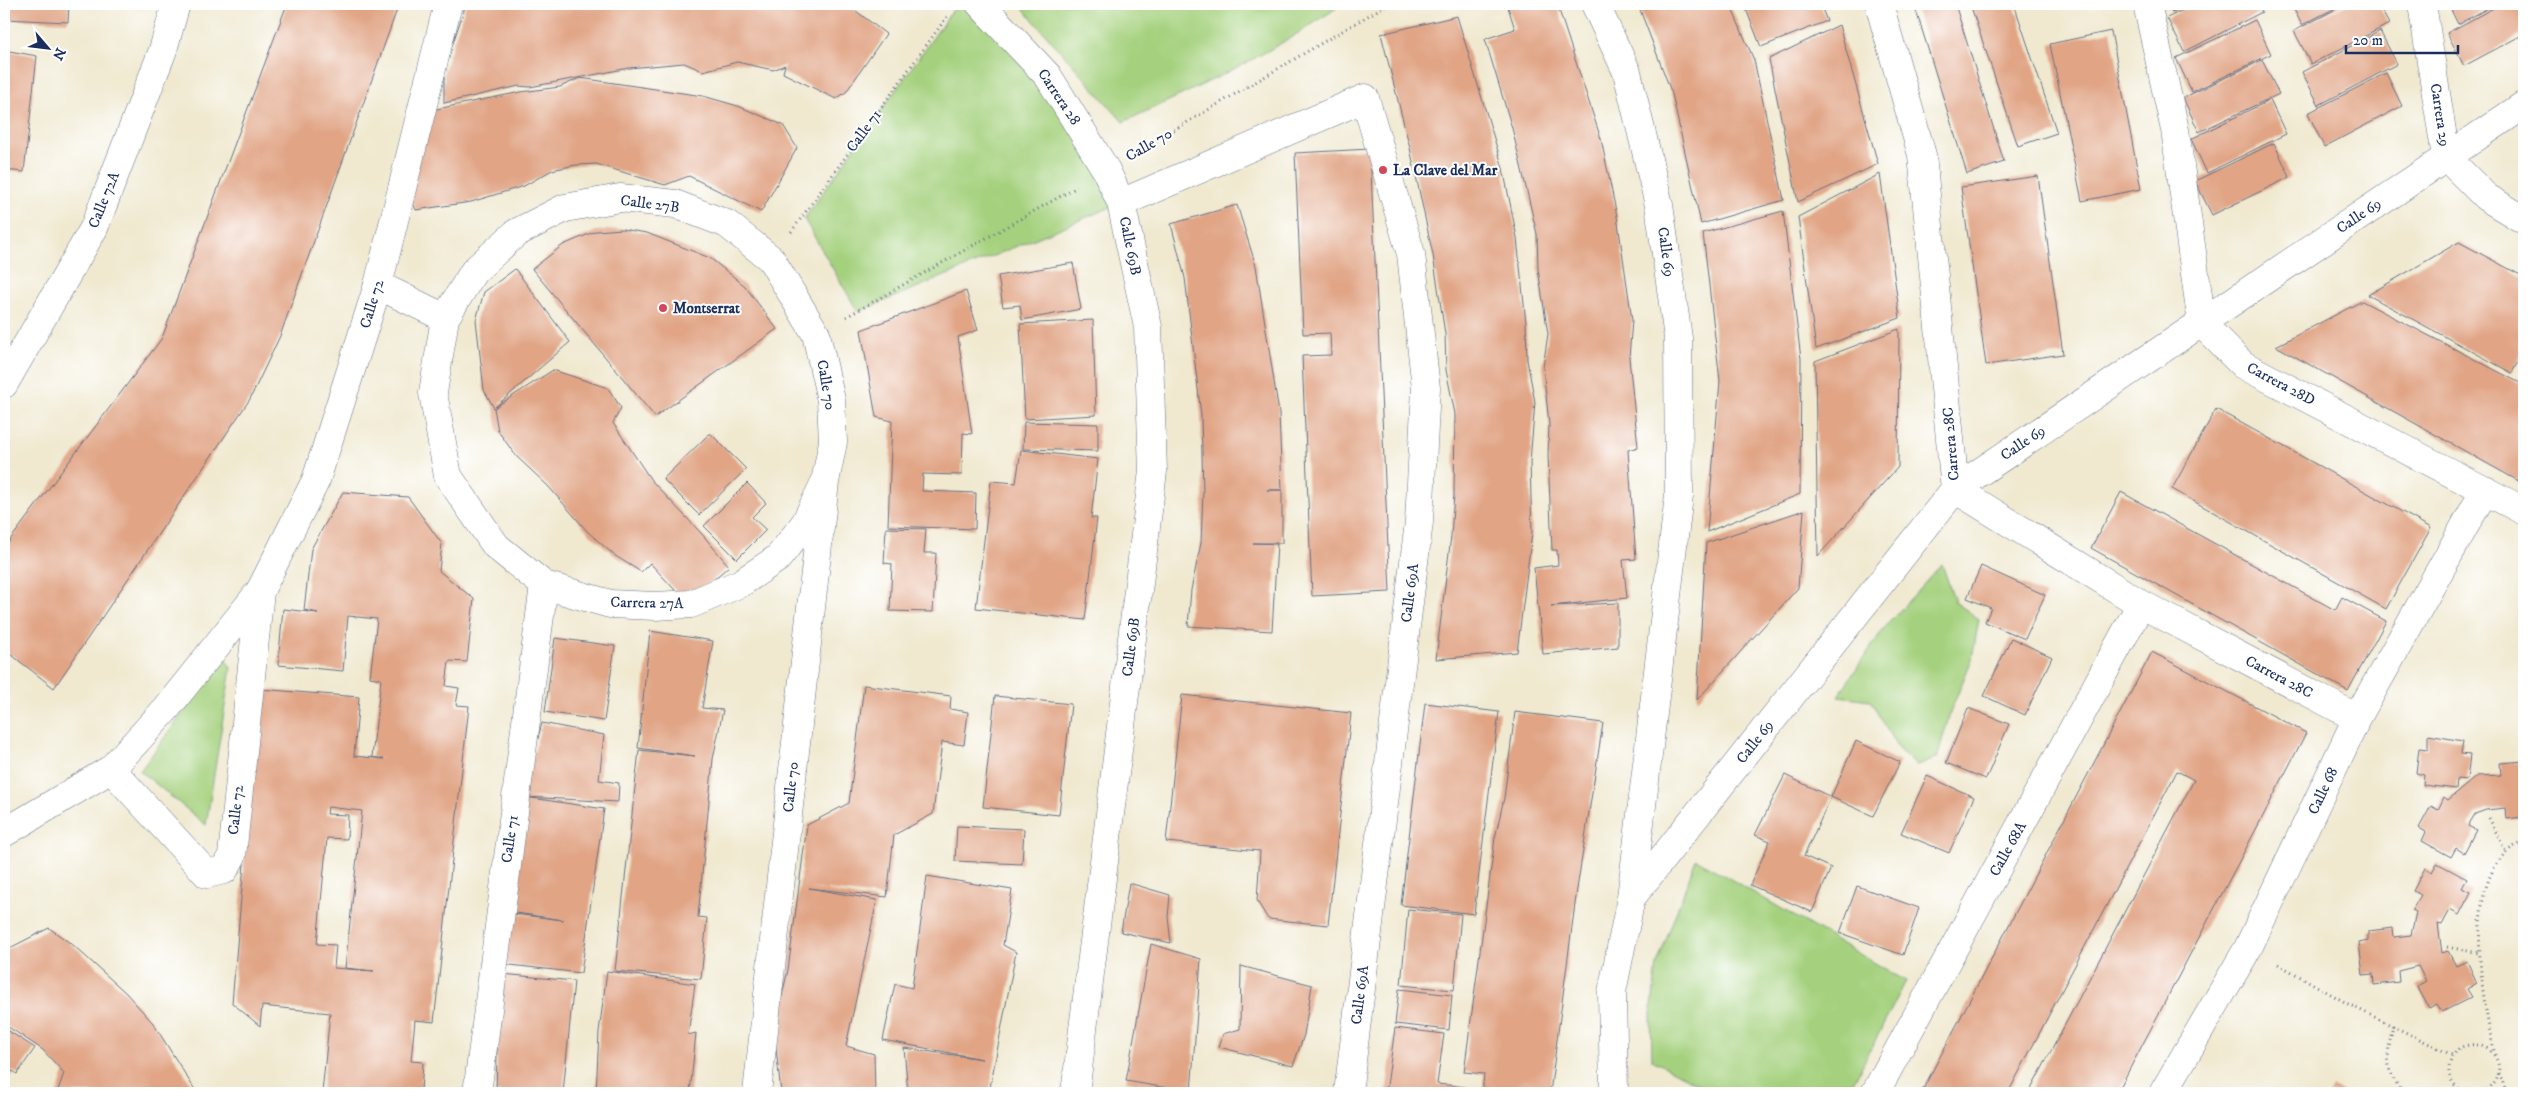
<svg xmlns="http://www.w3.org/2000/svg" width="2528" height="1097" viewBox="0 0 2528 1097" font-family="'IM FELL DW Pica',serif">
	<style>
		.green { fill: #a5d17e; stroke: #60806e }
		.building { fill: #e1a586; fill-rule: evenodd }
		.lines { fill: none; stroke-linecap: round; stroke-linejoin: round }
		.street-casing { stroke: #667086; stroke-width: 29 }
		.secondary-casing { stroke: #667086; stroke-width: 29 }
		.path { stroke: #667086; stroke-width: 3; stroke-dasharray: 1 4; stroke-linecap: butt }
		.street { stroke: #fff; stroke-width: 28 }
		.secondary { stroke: #fff; stroke-width: 28 }
		.poi-dot { fill: #d1495b; stroke: #fff; stroke-width: 2 }
		.labels { text-anchor: middle; dominant-baseline: central; stroke-width: 4; stroke-linejoin: round; paint-order: stroke }
		.street-label { font-size: 15px; fill: #1b2f5e; stroke: #fff }
		.poi-label { font-size: 15px; font-weight: bold; fill: #1b2f5e; stroke: #fff; text-anchor: start }
	</style>
	<rect width="100%" height="100%" fill="#fff"/>
	<filter id="ink" filterUnits="userSpaceOnUse"><feTurbulence type="fractalNoise" baseFrequency=".02" numOctaves="2"/><feDisplacementMap in="SourceGraphic" scale="10" xChannelSelector="R" yChannelSelector="G"/><feConvolveMatrix kernelMatrix="1 2 1 2 8 2 1 2 1" color-interpolation-filters="sRGB"/></filter>
	<filter id="wash" filterUnits="userSpaceOnUse"><feTurbulence type="fractalNoise" baseFrequency=".0096" numOctaves="4" result="noise"/><feDisplacementMap in="SourceGraphic" scale="20" xChannelSelector="R" yChannelSelector="G"/><feGaussianBlur stdDeviation="1.12" result="paint"/><feColorMatrix in="noise" values="0 0 0 0 0 0 0 0 0 0 0 0 0 0 0 0 0 1.4 0 .05"/><feComposite in="paint" operator="in"/></filter>
	<g filter="url(#wash)">
		<rect width="100%" height="100%" fill="#f0e9d0"/>
		<!-- green -->
		<path class="green" d="M 957,4 L 978,4 L 1048,89 L 1121,203 L 858,312 L 804,219 Z
			M 1019,4 L 1342,4 C 1274,53 1199,87 1123,122 Z
			M 1942,564 L 1955,602 L 1979,619 L 1972,659 L 1950,713 L 1937,759 L 1916,765 L 1898,749 L 1870,700 L 1838,696 L 1884,628 Z
			M 224,657 L 231,668 L 206,825 L 140,771 Z
			M 1696,859 L 1906,981 L 1848,1093 L 1716,1093 L 1652,1060 L 1651,1014 L 1657,964 Z"/>
		<g id="blocks">
			<!-- building -->
			<path class="building" d="M 4,4 L 69,4 L 68,22 L 4,19 Z
				M 287,4 L 399,4 L 280,336 L 250,399 L 54,688 L 4,649 L 4,548 L 162,338 Z
				M 466,4 L 847,4 L 886,34 L 846,92 L 836,99 L 783,73 L 785,65 L 773,70 L 737,62 L 703,71 L 684,63 L 629,68 L 530,87 L 519,86 L 444,103 L 444,70 Z
				M 1507,4 L 1557,4 L 1601,139 L 1617,216 L 1632,320 L 1629,358 L 1638,447 L 1628,450 L 1636,559 L 1623,560 L 1627,598 L 1551,606 L 1618,603 L 1618,647 L 1543,654 L 1534,568 L 1558,565 L 1557,550 L 1552,550 L 1548,455 L 1549,424 L 1543,367 L 1548,334 L 1538,269 L 1537,234 L 1512,128 L 1485,39 L 1515,29 Z
				M 1647,4 L 1730,4 L 1754,60 L 1784,200 L 1701,224 L 1672,94 L 1639,7 Z
				M 1744,4 L 1820,4 L 1827,21 L 1761,47 Z
				M 1914,4 L 1955,4 L 2004,162 L 1967,174 Z
				M 1970,4 L 2014,4 L 2057,133 L 2018,146 Z
				M 2167,4 L 2190,4 L 2172,13 Z
				M 2195,4 L 2258,4 L 2262,12 L 2184,52 L 2167,18 Z
				M 2291,4 L 2343,4 L 2302,25 Z
				M 2346,4 L 2378,4 L 2389,24 L 2311,64 L 2294,31 Z
				M 2448,4 L 2496,4 L 2458,24 Z
				M 2501,4 L 2524,4 L 2524,34 L 2464,66 L 2447,33 Z
				M 1457,16 L 1503,168 L 1517,238 L 1526,323 L 1527,360 L 1535,402 L 1530,462 L 1532,533 L 1517,652 L 1436,659 L 1451,536 L 1454,494 L 1455,414 L 1446,370 L 1445,334 L 1433,255 L 1410,148 L 1381,34 Z
				M 2255,20 L 2271,54 L 2192,92 L 2176,58 Z
				M 1839,25 L 1878,164 L 1798,202 L 1769,59 Z
				M 2111,31 L 2141,189 L 2082,201 L 2050,44 Z
				M 2380,31 L 2397,64 L 2319,105 L 2302,72 Z
				M 4,50 L 37,56 L 24,172 L 4,170 Z
				M 2262,60 L 2279,94 L 2199,132 L 2183,98 Z
				M 2386,73 L 2402,106 L 2324,147 L 2308,113 Z
				M 580,78 L 703,96 L 738,106 L 783,125 L 797,148 L 761,212 L 689,176 L 665,185 L 596,164 L 576,165 L 552,170 L 524,186 L 471,202 L 416,210 L 405,185 L 427,111 L 521,92 L 560,87 Z
				M 2270,100 L 2286,134 L 2207,173 L 2191,139 Z
				M 2274,143 L 2290,177 L 2212,215 L 2195,181 Z
				M 1370,149 L 1390,592 L 1312,596 L 1302,356 L 1331,355 L 1330,333 L 1303,334 L 1295,153 Z
				M 1880,174 L 1900,318 L 1816,349 L 1798,217 Z
				M 2038,176 L 2063,354 L 1986,365 L 1961,187 Z
				M 1237,205 L 1256,266 L 1279,413 L 1282,490 L 1267,490 L 1282,490 L 1282,543 L 1253,543 L 1277,544 L 1272,631 L 1188,626 L 1191,590 L 1201,543 L 1203,492 L 1201,415 L 1185,278 L 1171,224 Z
				M 1783,211 L 1801,359 L 1800,494 L 1707,532 L 1720,381 L 1703,233 Z
				M 622,229 L 647,233 L 710,258 L 745,286 L 777,329 L 655,417 L 532,269 L 563,245 L 596,231 Z
				M 2459,242 L 2524,277 L 2524,350 L 2512,373 L 2368,295 Z
				M 1073,263 L 1081,309 L 1022,320 L 1020,305 L 1003,307 L 998,276 Z
				M 515,269 L 570,342 L 494,408 L 553,370 L 608,388 L 621,408 L 613,423 L 651,480 L 701,533 L 729,566 L 687,603 L 650,563 L 641,572 L 614,555 L 588,532 L 548,486 L 516,456 L 498,431 L 494,408 L 484,390 L 476,320 L 484,292 Z
				M 966,291 L 978,330 L 958,337 L 972,434 L 963,433 L 962,475 L 923,474 L 922,491 L 976,493 L 975,529 L 888,526 L 892,421 L 876,417 L 861,330 Z
				M 2362,301 L 2524,385 L 2524,484 L 2276,346 Z
				M 1093,320 L 1096,415 L 1025,419 L 1020,324 Z
				M 1899,329 L 1898,467 L 1818,556 L 1815,361 Z
				M 2216,409 L 2431,528 L 2386,609 L 2172,489 Z
				M 1024,422 L 1098,424 L 1098,451 L 1023,449 Z
				M 710,433 L 746,469 L 699,515 L 663,479 Z
				M 1021,450 L 1098,459 L 1091,518 L 1097,518 L 1085,620 L 976,608 L 991,481 L 1016,483 Z
				M 747,483 L 766,503 L 752,517 L 766,530 L 737,559 L 704,526 Z
				M 343,492 L 408,497 L 442,544 L 439,571 L 474,599 L 467,662 L 449,661 L 446,686 L 459,688 L 456,705 L 469,706 L 434,1022 L 415,1020 L 411,1061 L 423,1062 L 421,1091 L 405,1089 L 405,1093 L 322,1093 L 330,1013 L 262,1006 L 260,1026 L 232,1003 L 259,689 L 359,697 L 354,756 L 384,759 L 372,757 L 381,679 L 370,677 L 377,619 L 348,616 L 343,671 L 278,665 L 283,609 L 318,613 L 304,610 L 311,549 ZM 328,807 L 362,811 L 345,968 L 374,971 L 334,968 L 336,945 L 317,944 L 327,838 L 347,839 L 348,815 L 327,814 Z
				M 2121,492 L 2335,610 L 2342,597 L 2386,621 L 2348,691 L 2091,548 Z
				M 1804,510 L 1798,588 L 1697,700 L 1706,543 Z
				M 886,528 L 926,529 L 924,553 L 936,553 L 933,612 L 890,611 L 892,564 L 884,563 Z
				M 1981,566 L 2045,595 L 2025,639 L 1985,622 L 1991,608 L 1967,598 Z
				M 650,631 L 713,641 L 702,708 L 723,710 L 713,759 L 698,917 L 707,918 L 701,979 L 615,971 L 639,750 L 695,756 L 638,748 Z
				M 555,638 L 615,646 L 604,721 L 545,712 Z
				M 2011,638 L 2052,657 L 2025,715 L 1984,696 Z
				M 2152,652 L 2306,733 L 2263,816 L 2117,1093 L 2029,1093 L 2194,780 L 2177,771 L 2008,1093 L 1921,1093 Z
				M 864,685 L 951,696 L 950,709 L 968,712 L 964,745 L 942,742 L 933,814 L 894,835 L 887,897 L 809,888 L 877,900 L 846,1046 L 874,1054 L 875,1093 L 781,1093 L 774,1030 L 788,970 L 807,825 L 849,803 Z
				M 1182,695 L 1351,713 L 1328,925 L 1268,919 L 1257,901 L 1260,851 L 1166,842 Z
				M 995,696 L 1071,704 L 1059,815 L 983,807 Z
				M 1425,703 L 1499,712 L 1474,914 L 1401,905 Z
				M 1968,708 L 2009,724 L 1986,779 L 1946,763 Z
				M 1515,712 L 1603,723 L 1577,889 L 1550,1093 L 1482,1093 L 1484,1074 L 1464,1072 L 1495,838 L 1504,798 Z
				M 542,723 L 604,735 L 599,780 L 619,783 L 618,802 L 525,797 L 604,809 L 581,973 L 501,964 L 507,913 L 563,920 L 503,911 L 522,796 Z
				M 2428,735 L 2463,741 L 2461,754 L 2470,755 L 2467,780 L 2457,779 L 2456,789 L 2423,785 L 2424,775 L 2416,773 L 2419,748 L 2428,749 Z
				M 1856,741 L 1900,762 L 1873,816 L 1831,797 Z
				M 2524,761 L 2524,817 L 2506,819 L 2505,808 L 2486,810 L 2475,814 L 2468,826 L 2476,830 L 2464,853 L 2456,848 L 2451,857 L 2422,841 L 2426,832 L 2419,828 L 2431,806 L 2438,810 L 2444,797 L 2448,800 L 2477,776 L 2501,775 L 2500,763 Z
				M 1785,775 L 1831,797 L 1804,856 L 1831,868 L 1812,912 L 1750,885 L 1770,841 L 1755,835 Z
				M 1927,776 L 1974,797 L 1949,853 L 1901,833 Z
				M 957,826 L 1024,829 L 1022,864 L 955,861 Z
				M 2437,863 L 2467,879 L 2462,888 L 2471,892 L 2459,915 L 2450,910 L 2442,925 L 2438,924 L 2442,953 L 2448,951 L 2456,966 L 2467,961 L 2477,983 L 2467,989 L 2472,997 L 2442,1012 L 2437,1004 L 2429,1008 L 2417,986 L 2426,981 L 2418,966 L 2398,971 L 2399,982 L 2374,985 L 2373,974 L 2363,975 L 2359,942 L 2368,940 L 2368,931 L 2393,928 L 2394,937 L 2411,935 L 2416,912 L 2412,910 L 2421,895 L 2413,891 L 2425,868 L 2432,872 Z
				M 927,876 L 1012,890 L 1003,945 L 1016,952 L 989,1093 L 908,1093 L 904,1048 L 982,1059 L 883,1040 L 895,984 L 912,988 Z
				M 1129,883 L 1170,895 L 1168,917 L 1171,943 L 1121,932 Z
				M 1857,886 L 1919,908 L 1903,955 L 1840,933 Z
				M 1408,909 L 1461,914 L 1454,990 L 1401,985 Z
				M 49,928 L 73,945 L 126,993 L 153,1023 L 197,1093 L 57,1093 L 64,1073 L 43,1050 L 4,1024 L 4,951 Z
				M 1151,944 L 1201,959 L 1191,1092 L 1126,1081 Z
				M 1241,966 L 1312,985 L 1304,1035 L 1293,1066 L 1219,1047 L 1223,1034 L 1240,1029 Z
				M 607,971 L 695,984 L 688,1035 L 696,1033 L 690,1093 L 596,1093 L 599,1032 Z
				M 502,974 L 574,981 L 563,1093 L 496,1093 L 498,1012 Z
				M 1399,989 L 1452,995 L 1449,1030 L 1395,1024 Z
				M 4,1028 L 35,1048 L 17,1074 L 13,1071 L 4,1086 Z
				M 1395,1028 L 1444,1034 L 1437,1084 L 1466,1087 L 1465,1093 L 1386,1093 Z
				M 2332,1087 L 2344,1093 L 2329,1093 Z"/>
		</g>
	</g>
	<g filter="url(#ink)">
		<use href="#blocks" fill-opacity="0" stroke="#667086" stroke-width="1"/>
		<g class="lines">
			<!-- street casing -->
			<g class="street-casing">
				<path id="street" d="M 980,4 L 1048,76 L 1106,170 L 1121,203 L 1148,327 L 1153,471 L 1075,1093
					M 1879,4 L 1922,155 L 1955,489 L 2141,604 L 2357,718
					M 2147,4 L 2175,130 L 2202,324 L 2243,365 L 2524,511
					M 2422,4 L 2446,157 L 2486,197 L 2524,220
					M 1121,203 L 1365,98 L 1411,254 L 1426,388 L 1419,522 L 1348,1093
					M 378,285 L 445,318
					M 111,769 L 207,874 L 224,870 L 232,856 L 260,591
					M 1631,898 L 1955,489 L 2524,105
					M 477,1093 L 544,585
					M 757,1093 L 825,482 L 833,442 L 831,400 L 816,334 L 771,259 L 727,224 L 675,204 L 620,198 L 565,208 L 516,233 L 474,271 L 445,318 L 433,393 L 448,476 L 496,546 L 544,585 L 610,604 L 655,606 L 691,604 L 741,583 L 778,558 L 805,523 L 825,482
					M 1875,1093 L 2141,604
					M 2163,1093 L 2248,948 L 2357,718 L 2485,490"/>
			</g>
			<!-- secondary casing -->
			<g class="secondary-casing">
				<path id="secondary" d="M 1595,4 L 1627,72 L 1659,205 L 1678,338 L 1679,495 L 1631,898 L 1612,992 L 1614,1093
					M 4,384 L 94,228 L 163,50 L 176,4
					M 4,833 L 111,769 L 166,709 L 260,591 L 316,480 L 378,285 L 448,4"/>
			</g>
			<!-- path -->
			<path class="path" d="M 1135,153 L 1388,4
				M 791,232 L 949,14
				M 846,317 L 1077,187
				M 2489,818 L 2506,852
				M 2447,947 L 2479,953
				M 2278,964 L 2350,1005 L 2452,1055
				M 2393,1025 C 2388,1053 2382,1069 2404,1093
				M 2495,1055 C 2483,1004 2464,900 2502,857 C 2507,850 2516,844 2524,843
				M 2499,1073 L 2507,1093
				M 2468,1093 C 2445,1085 2444,1064 2459,1048 C 2496,1032 2515,1080 2481,1093"/>
			<!-- street -->
			<use href="#street" class="street"/>
			<!-- secondary -->
			<use href="#secondary" class="secondary"/>
		</g>
	</g>
	<!-- markers -->
	<g class="poi-dot">
		<circle cx="1383" cy="170" r="5"/>
		<circle cx="663" cy="308" r="5"/>
	</g>
	<g class="labels">
		<!-- street labels -->
		<g class="street-label">
			<text transform="translate(1059 97) rotate(56)">Carrera 28</text>
			<text transform="translate(2440 115) rotate(81)">Carrera 29</text>
			<text transform="translate(864 131) rotate(-54)">Calle 71</text>
			<text transform="translate(1149 145) rotate(-30)">Calle 70</text>
			<text transform="translate(104 200) rotate(-68)">Calle 72A</text>
			<text transform="translate(650 204) rotate(7)">Calle 27B</text>
			<text transform="translate(2359 216) rotate(-34)">Calle 69</text>
			<text transform="translate(1130 246) rotate(78)">Calle 69B</text>
			<text transform="translate(1666 252) rotate(82)">Calle 69</text>
			<text transform="translate(372 304) rotate(-73)">Calle 72</text>
			<text transform="translate(2281 384) rotate(28)">Carrera 28D</text>
			<text transform="translate(826 385) rotate(80)">Calle 70</text>
			<text transform="translate(2023 443) rotate(-34)">Calle 69</text>
			<text transform="translate(1951 444) rotate(-95)">Carrera 28C</text>
			<text transform="translate(1410 593) rotate(-83)">Calle 69A</text>
			<text transform="translate(647 603) rotate(1)">Carrera 27A</text>
			<text transform="translate(1131 647) rotate(-83)">Calle 69B</text>
			<text transform="translate(2279 677) rotate(28)">Carrera 28C</text>
			<text transform="translate(1755 742) rotate(-52)">Calle 69</text>
			<text transform="translate(791 787) rotate(-84)">Calle 70</text>
			<text transform="translate(2323 791) rotate(-65)">Calle 68</text>
			<text transform="translate(236 810) rotate(-84)">Calle 72</text>
			<text transform="translate(510 839) rotate(-82)">Calle 71</text>
			<text transform="translate(2008 849) rotate(-61)">Calle 68A</text>
			<text transform="translate(1360 995) rotate(-83)">Calle 69A</text>
		</g>
		<!-- poi labels -->
		<g class="poi-label">
			<text x="1393" y="170">La Clave del Mar</text>
			<text x="673" y="308">Montserrat</text>
		</g>
	</g>
	<!-- margin -->
	<rect width="2528" height="1097" fill="none" stroke="#fff" stroke-width="20"/>
	<!-- north arrow -->
	<g transform="translate(48 48) rotate(118)" stroke="#ffffff" stroke-width="4" paint-order="stroke">
	<path d="M0-4L9 19L0 12L-9 19Z" fill="#1b2f5e"/>
	<text y="-8" font-size="14" font-weight="bold" text-anchor="middle" fill="#1b2f5e">N</text>
	</g>
	<!-- scale -->
	<path d="M2346 45v8h112v-8" fill="none" stroke="#1b2f5e" stroke-width="2.5"/>
	<text x="2353" y="45" font-size="15" fill="#1b2f5e" stroke="#ffffff" stroke-width="4" paint-order="stroke">20 m</text>
</svg>
